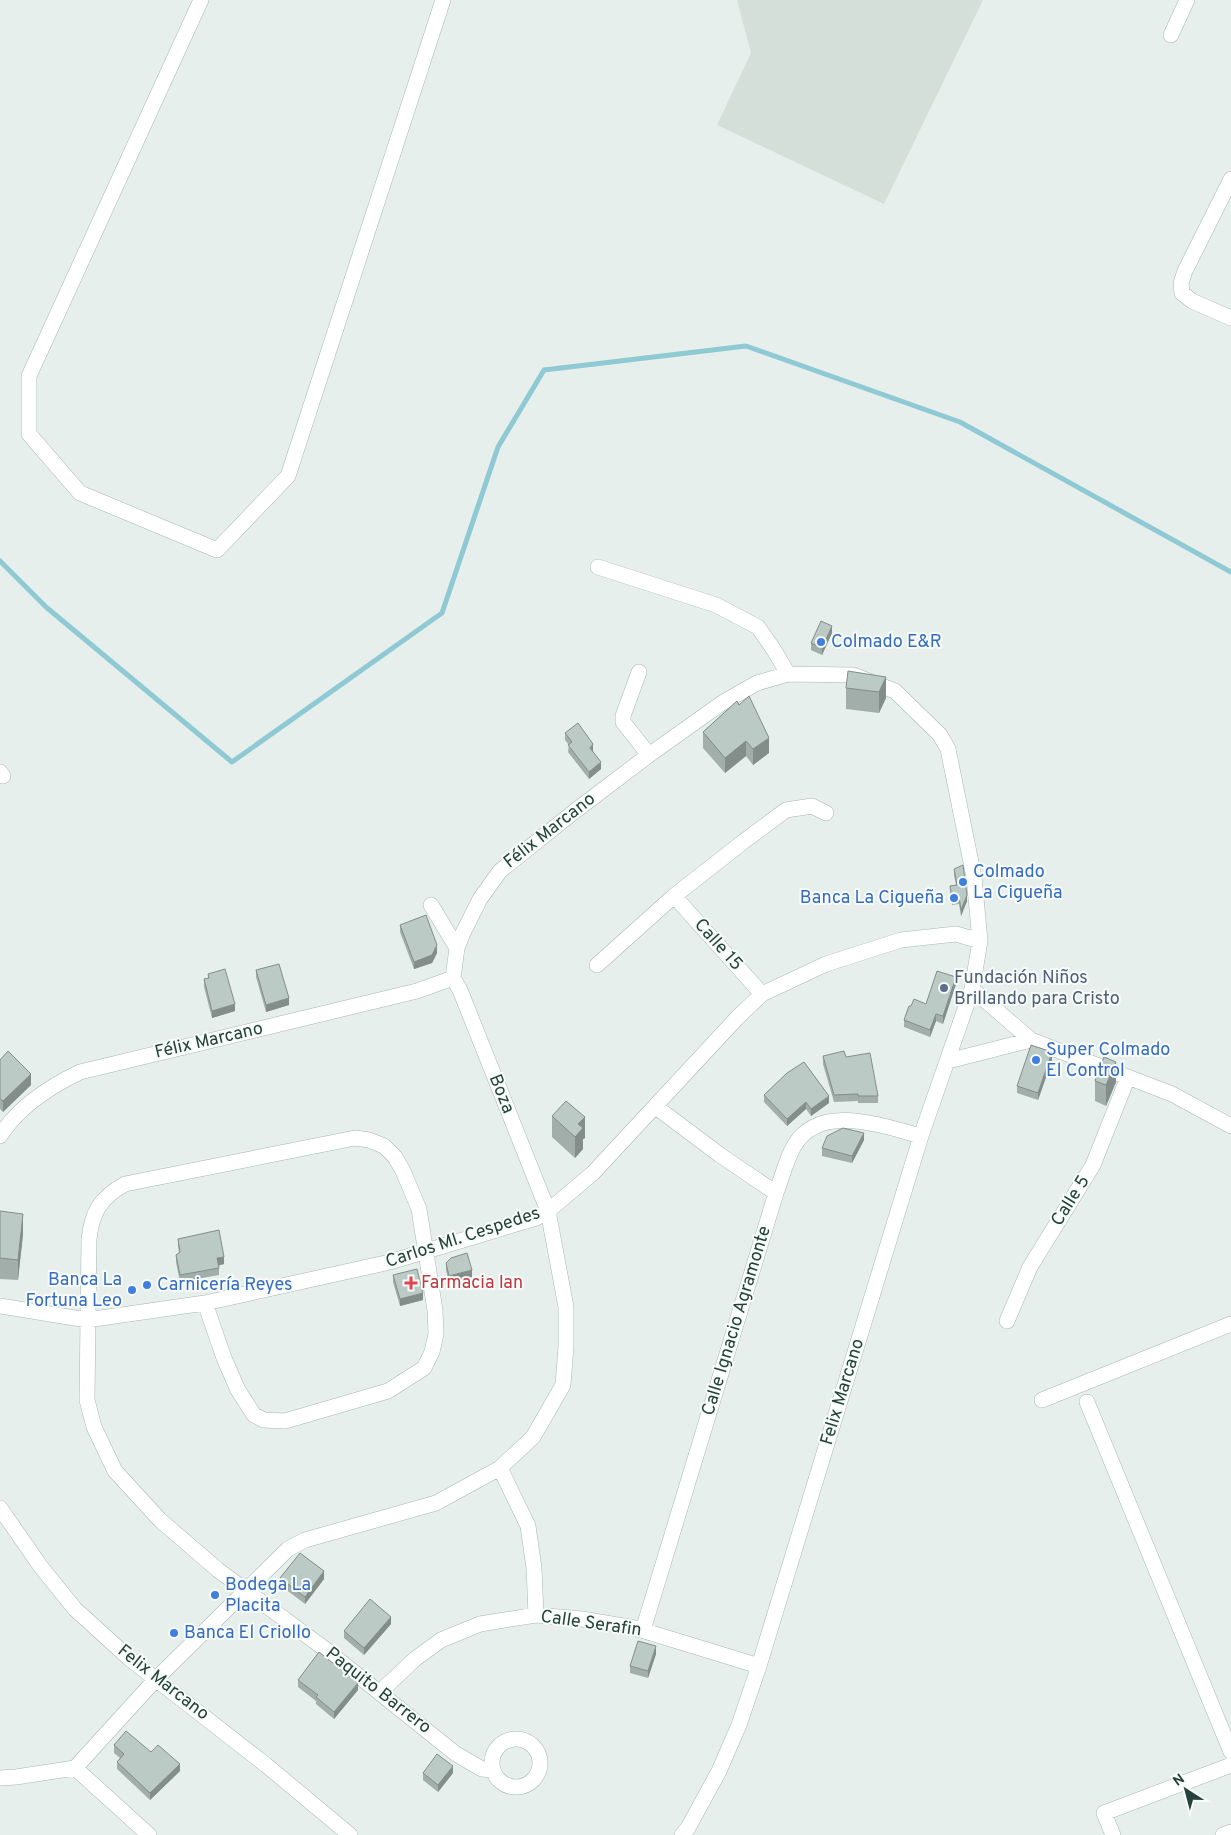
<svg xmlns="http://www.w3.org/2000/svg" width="1231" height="1835" viewBox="0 0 1231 1835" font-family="Overpass,sans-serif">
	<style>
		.built { fill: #d4dfda }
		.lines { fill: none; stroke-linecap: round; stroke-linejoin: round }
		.stream { stroke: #8ec9d4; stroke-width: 5 }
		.street-casing { stroke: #a8b8b2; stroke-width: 16 }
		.street { stroke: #fff; stroke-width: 15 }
		.wall { fill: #a1aea9 }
		.shaded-wall { fill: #838d89 }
		.building { fill: #bbcac4; stroke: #838d89 }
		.shop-dot { fill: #3f7fe0; stroke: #f7fbf9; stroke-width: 2 }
		.service-dot { fill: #5c6f8a; stroke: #f7fbf9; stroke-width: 2 }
		.health-dot { fill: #e0444e; stroke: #f7fbf9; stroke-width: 2 }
		.labels { text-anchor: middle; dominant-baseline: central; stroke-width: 4; stroke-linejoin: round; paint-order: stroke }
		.shop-label { font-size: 18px; fill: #366cbe; stroke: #f7fbf9; text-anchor: start }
		.street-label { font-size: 18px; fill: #24423a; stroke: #f7fbf9 }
		.service-label { font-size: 18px; fill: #4e5e75; stroke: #f7fbf9; text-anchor: start }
		.health-label { font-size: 18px; fill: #be3a42; stroke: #f7fbf9; text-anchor: start }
	</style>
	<rect width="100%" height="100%" fill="#e6efeb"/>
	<!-- built -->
	<path class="built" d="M 737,0 L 983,0 L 884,204 L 717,125 L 751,53 Z"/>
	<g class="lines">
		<!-- stream -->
		<path class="stream" d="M 0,561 L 46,607 L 232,762 L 442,613 L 498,447 L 544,370 L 746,346 L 960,422 L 1231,572"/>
		<!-- street casing -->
		<g class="street-casing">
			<path id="street" d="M 201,0 L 29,376 L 29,434 L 80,493 L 217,550 L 288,476 L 443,0
				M 1171,35 L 1187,0
				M 1231,179 L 1185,271 L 1181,283 L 1182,293 L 1192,301 L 1231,318
				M 598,567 L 716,605 L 758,627 L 774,650 L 788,674
				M 639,672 L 623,716 L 623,722 L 649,755
				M 0,772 L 3,776
				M 674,896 L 762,994
				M 431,905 L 457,948
				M 597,965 L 674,896 L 743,842 L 786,810 L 812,806 L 826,813
				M 453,978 L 457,948 L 463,933 L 480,899 L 500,871 L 575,811 L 649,755 L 722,703 L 757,683 L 788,674 L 853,675 L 895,691 L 940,735 L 948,749 L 974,877 L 980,941 L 972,989 L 921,1136 L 759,1666 L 739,1725 L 719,1771 L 688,1828 L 682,1835
				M 972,989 L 1031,1040 L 1172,1094 L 1231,1126
				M 948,1061 L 1031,1040
				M 656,1107 L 720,1155 L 776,1193
				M 0,1136 C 18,1107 49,1087 80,1072 L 417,991 L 453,978
				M 205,1303 L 224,1358 L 238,1390 L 254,1415 L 264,1420 L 285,1421 L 388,1391 L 424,1368 L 432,1352 L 436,1334 L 435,1310 L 419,1209 L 403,1171 L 395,1157 L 384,1146 L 369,1140 L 355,1138 L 125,1184 C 100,1198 92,1212 89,1239 L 87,1400 L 94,1427 L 115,1471 L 160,1520 L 218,1570 L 325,1649 L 456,1754 L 482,1769 L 493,1770
				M 0,1306 L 87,1320 L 205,1303 L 390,1262 L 536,1218 L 548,1211 L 593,1173 L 737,1018 L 762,994 L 826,964 L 901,940 L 956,934 L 980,941
				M 1007,1321 L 1030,1267 L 1093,1165 L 1128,1077
				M 1042,1400 L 1231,1324
				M 1087,1402 L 1231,1752
				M 500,1468 L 528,1526 L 534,1568 L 536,1615
				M 0,1508 L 41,1567 L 75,1609 L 130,1659 L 266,1765 L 350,1835
				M 643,1630 L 776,1193 C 782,1178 786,1160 794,1146 C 819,1102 883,1126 921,1136
				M 380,1692 L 415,1659 L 441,1640 L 480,1624 L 536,1615 L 582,1619 L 635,1628 L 759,1666
				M492 1763a24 24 0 1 1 48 0a24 24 0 1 1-48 0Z
				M 75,1768 L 149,1835
				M 0,1778 L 16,1777 L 75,1768 L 156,1679 L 288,1549 L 305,1540 L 436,1503 L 500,1468 L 533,1437 L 563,1385 L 566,1346 L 566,1307 L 548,1211 L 460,990 L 453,978
				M 1113,1835 L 1104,1813 L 1231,1765
				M 1223,1835 L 1231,1832"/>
		</g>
		<!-- street -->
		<use href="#street" class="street"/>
	</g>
	<!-- wall -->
	<path class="wall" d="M 832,633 L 822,655 L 811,650 L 811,643 Z
		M 886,677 L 886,698 L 879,713 L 846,709 L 846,688 Z
		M 737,701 L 769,753 L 753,765 L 746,756 L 725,773 L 703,748 L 703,732 Z
		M 565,733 L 593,751 L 601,769 L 589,779 L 568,752 L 569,745 L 565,740 Z
		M 954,869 L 967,901 L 961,916 L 959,904 L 952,905 L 950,886 L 956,885 L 954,875 Z
		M 400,925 L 437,953 L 432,963 L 414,969 L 400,932 Z
		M 256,970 L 289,1005 L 266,1012 L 256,977 Z
		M 208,974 L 235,1011 L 212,1018 L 204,987 L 204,979 L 208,978 Z
		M 956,984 L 943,1024 L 936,1021 L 930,1037 L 904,1027 L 904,1020 L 911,1006 L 926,1004 Z
		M 823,1056 L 846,1057 L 878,1096 L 878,1103 L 858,1103 L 858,1101 L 834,1102 L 823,1064 Z
		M 0,1060 L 31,1085 L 3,1112 L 0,1109 Z
		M 1052,1060 L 1038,1100 L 1017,1093 L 1017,1086 Z
		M 1095,1081 L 1116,1082 L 1106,1106 L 1095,1101 Z
		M 764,1095 L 829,1103 L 811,1116 L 806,1109 L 787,1126 L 764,1102 Z
		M 552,1116 L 585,1138 L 583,1139 L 583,1149 L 575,1158 L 552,1137 Z
		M 864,1140 L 852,1163 L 822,1156 L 822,1148 Z
		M 0,1211 L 23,1234 L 18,1280 L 0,1279 Z
		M 178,1239 L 224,1264 L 219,1265 L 219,1275 L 180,1282 L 176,1262 L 176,1255 L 179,1253 L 178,1246 Z
		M 446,1263 L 472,1277 L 449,1283 L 446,1270 Z
		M 393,1275 L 423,1300 L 400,1306 L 393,1282 Z
		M 280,1578 L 324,1579 L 305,1604 L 280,1585 Z
		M 391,1624 L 364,1655 L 344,1638 L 344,1631 Z
		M 656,1654 L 648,1678 L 630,1673 L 630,1666 Z
		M 298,1680 L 358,1690 L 334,1719 L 316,1704 L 316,1701 L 298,1687 Z
		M 114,1745 L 151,1752 L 180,1771 L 150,1800 L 117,1769 L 117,1762 L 120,1758 L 114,1753 Z
		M 423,1773 L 453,1773 L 438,1792 L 423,1780 Z"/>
	<!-- shaded-wall -->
	<path class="shaded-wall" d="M 832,626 L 832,633 L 822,655 L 822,648 Z
		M 886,677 L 886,698 L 879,713 L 879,692 Z
		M 769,738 L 769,753 L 753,765 L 753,749 Z
		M 746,741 L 746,756 L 725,773 L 725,758 Z
		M 593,744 L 593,751 L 590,755 L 590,748 Z
		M 601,762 L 601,769 L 589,779 L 589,772 Z
		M 967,895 L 967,901 L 961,916 L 961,910 Z
		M 437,945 L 437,953 L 432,963 L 414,969 L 414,962 Z
		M 956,977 L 956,984 L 943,1024 L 943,1016 Z
		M 289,998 L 289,1005 L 266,1012 L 266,1005 Z
		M 235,1004 L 235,1011 L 212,1018 L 212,1011 Z
		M 936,1014 L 936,1021 L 930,1037 L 930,1030 Z
		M 1052,1052 L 1052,1060 L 1038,1100 L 1038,1093 Z
		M 1116,1062 L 1116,1082 L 1106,1106 L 1106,1085 Z
		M 31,1074 L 31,1085 L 3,1112 L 3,1101 Z
		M 829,1096 L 829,1103 L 811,1116 L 811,1109 Z
		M 806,1102 L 806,1109 L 787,1126 L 787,1119 Z
		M 585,1117 L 585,1138 L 583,1139 L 583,1149 L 575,1158 L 575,1137 L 578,1124 Z
		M 864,1133 L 864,1140 L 852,1163 L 852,1156 Z
		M 23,1214 L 23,1234 L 18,1280 L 18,1260 Z
		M 224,1257 L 224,1264 L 217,1266 L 217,1258 Z
		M 472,1270 L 472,1277 L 449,1283 L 449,1276 Z
		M 423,1293 L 423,1300 L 400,1306 L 400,1299 Z
		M 324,1571 L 324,1579 L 305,1604 L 305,1597 Z
		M 391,1617 L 391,1624 L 364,1655 L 364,1648 Z
		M 656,1646 L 656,1654 L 648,1678 L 648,1671 Z
		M 358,1683 L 358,1690 L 334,1719 L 334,1712 Z
		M 180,1764 L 180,1771 L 150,1800 L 150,1793 Z
		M 453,1766 L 453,1773 L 438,1792 L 438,1785 Z"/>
	<!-- building -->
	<path class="building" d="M 821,621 L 832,626 L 822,648 L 811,643 Z
		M 848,671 L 886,677 L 879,692 L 846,688 Z
		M 749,696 L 769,738 L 753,749 L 746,741 L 725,758 L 703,732 L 737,701 L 739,705 Z
		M 578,723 L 593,744 L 590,748 L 601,762 L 589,772 L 568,745 L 572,742 L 565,733 Z
		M 963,865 L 967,895 L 961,910 L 959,897 L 952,899 L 950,886 L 957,885 L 954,869 Z
		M 426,915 L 437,945 L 432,955 L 414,962 L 400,925 Z
		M 279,964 L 289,998 L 266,1005 L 256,970 Z
		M 225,969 L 235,1004 L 212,1011 L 204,979 L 209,978 L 208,974 Z
		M 937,971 L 956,977 L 943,1016 L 936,1014 L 930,1030 L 904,1020 L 909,1006 L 911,1006 L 914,999 L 926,1004 Z
		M 1031,1045 L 1052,1052 L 1038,1093 L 1017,1086 Z
		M 8,1051 L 31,1074 L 3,1101 L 0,1099 L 0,1060 Z
		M 844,1051 L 846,1057 L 870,1053 L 878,1096 L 858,1096 L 858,1094 L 834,1095 L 823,1056 Z
		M 1104,1057 L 1116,1062 L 1106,1085 L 1095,1081 Z
		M 804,1062 L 829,1096 L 811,1109 L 806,1102 L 787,1119 L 764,1095 L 787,1073 Z
		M 566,1101 L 585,1117 L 578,1124 L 583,1128 L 575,1137 L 552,1116 Z
		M 843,1128 L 864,1133 L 852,1156 L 822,1148 L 827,1136 Z
		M 0,1211 L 23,1214 L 18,1260 L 0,1258 Z
		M 219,1230 L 224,1257 L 217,1258 L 219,1268 L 180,1275 L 176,1255 L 180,1252 L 178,1239 Z
		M 467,1253 L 472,1270 L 449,1276 L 446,1263 L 451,1258 Z
		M 417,1269 L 423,1293 L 400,1299 L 393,1275 Z
		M 300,1553 L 324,1571 L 305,1597 L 280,1578 Z
		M 370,1599 L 391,1617 L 364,1648 L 344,1631 Z
		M 638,1641 L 656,1646 L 648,1671 L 630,1666 Z
		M 319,1652 L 358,1683 L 334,1712 L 316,1697 L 318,1695 L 298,1680 Z
		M 126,1731 L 151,1752 L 158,1745 L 180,1764 L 150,1793 L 117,1762 L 124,1754 L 114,1745 Z
		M 437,1754 L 453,1766 L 438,1785 L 423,1773 Z"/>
	<!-- markers -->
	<g class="shop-dot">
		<circle cx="821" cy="642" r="5"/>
		<circle cx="963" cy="882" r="5"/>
		<circle cx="954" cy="898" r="5"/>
		<circle cx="1036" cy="1060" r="5"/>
		<circle cx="147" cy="1285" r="5"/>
		<circle cx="132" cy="1290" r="5"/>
		<circle cx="215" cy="1595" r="5"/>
		<circle cx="174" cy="1633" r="5"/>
	</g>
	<circle class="service-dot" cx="944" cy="988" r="5"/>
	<path class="health-dot" d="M408.5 1275.5h5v5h5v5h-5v5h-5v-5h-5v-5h5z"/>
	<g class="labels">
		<!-- shop labels -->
		<g class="shop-label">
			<text x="831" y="642">Colmado E&amp;R</text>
			<text x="973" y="872">Colmado<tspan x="973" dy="21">La Cigueña</tspan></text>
			<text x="944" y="898" text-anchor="end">Banca La Cigueña</text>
			<text x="1046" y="1050">Super Colmado<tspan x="1046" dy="21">El Control</tspan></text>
			<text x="122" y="1280" text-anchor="end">Banca La<tspan x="122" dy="21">Fortuna Leo</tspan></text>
			<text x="157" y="1285">Carnicería Reyes</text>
			<text x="225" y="1585">Bodega La<tspan x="225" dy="21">Placita</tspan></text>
			<text x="184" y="1633">Banca El Criollo</text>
		</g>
		<!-- street labels -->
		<g class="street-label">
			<text transform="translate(550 831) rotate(-38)">Félix Marcano</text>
			<text transform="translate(718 945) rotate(48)">Calle 15</text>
			<text transform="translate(209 1041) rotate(-13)">Félix Marcano</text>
			<text transform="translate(501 1094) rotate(68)">Boza</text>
			<text transform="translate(1071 1201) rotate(-58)">Calle 5</text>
			<text transform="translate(463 1238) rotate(-18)">Carlos Ml. Cespedes</text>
			<text transform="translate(737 1321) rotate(-73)">Calle Ignacio Agramonte</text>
			<text transform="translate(843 1392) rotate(-73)">Felix Marcano</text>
			<text transform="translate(591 1624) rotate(8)">Calle Serafin</text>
			<text transform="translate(163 1683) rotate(38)">Felix Marcano</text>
			<text transform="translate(378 1691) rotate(38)">Paquito Barrero</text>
		</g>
		<!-- service labels -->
		<g class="service-label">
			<text x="954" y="978">Fundación Niños<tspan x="954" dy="21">Brillando para Cristo</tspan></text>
		</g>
		<!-- health labels -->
		<g class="health-label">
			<text x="421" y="1283">Farmacia Ian</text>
		</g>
	</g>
	<!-- north arrow -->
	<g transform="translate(1186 1790) rotate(324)" stroke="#f7fbf9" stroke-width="4" paint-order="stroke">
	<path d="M0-4L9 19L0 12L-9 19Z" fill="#24423a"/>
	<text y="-8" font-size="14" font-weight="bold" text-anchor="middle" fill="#24423a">N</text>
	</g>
</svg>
